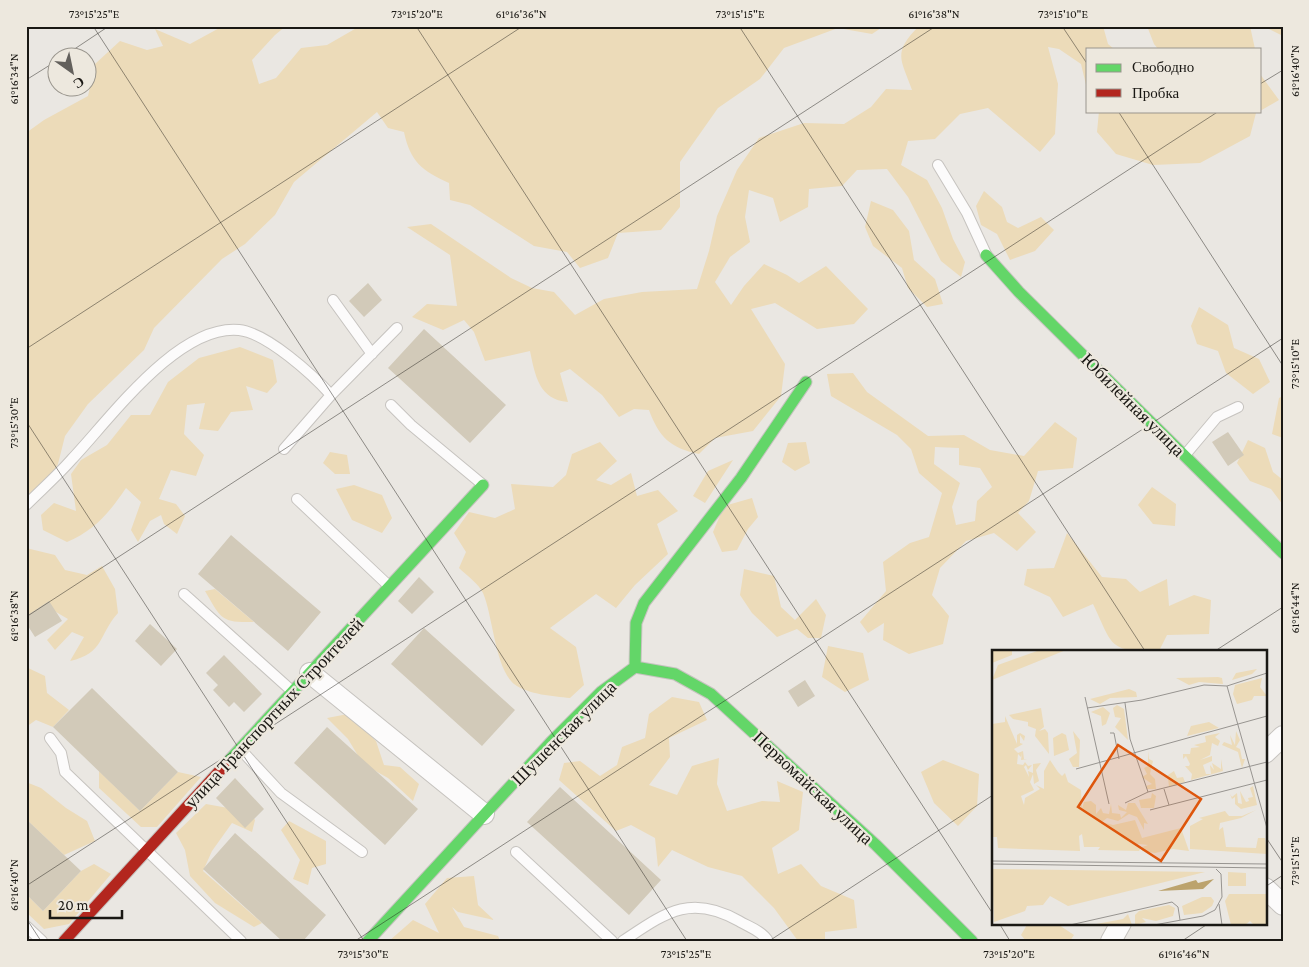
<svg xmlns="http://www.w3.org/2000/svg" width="1309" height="967" viewBox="0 0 1309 967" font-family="'Crimson Pro',serif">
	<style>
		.green { fill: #ecdbb9; fill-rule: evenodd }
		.building { fill: #d2cab9 }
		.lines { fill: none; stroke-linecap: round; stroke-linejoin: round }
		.lane-casing { stroke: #c6c3bf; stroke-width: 12 }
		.street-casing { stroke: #c6c3bf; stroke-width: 22 }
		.fast-casing { stroke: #c6c3bf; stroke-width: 13 }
		.jam-casing { stroke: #c6c3bf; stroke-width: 13 }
		.lane { stroke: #fcfbfb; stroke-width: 10 }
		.street { stroke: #fcfbfb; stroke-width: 20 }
		.fast { stroke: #63d668; stroke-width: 11 }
		.jam { stroke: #b3261e; stroke-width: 11 }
		.ticks { fill: none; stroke: #1a1814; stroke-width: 1; stroke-opacity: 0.45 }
		.labels { text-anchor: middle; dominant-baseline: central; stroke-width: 4.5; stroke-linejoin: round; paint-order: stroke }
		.street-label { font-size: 18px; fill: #1a1814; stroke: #ede8de }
		.inset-road { fill: none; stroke: #979490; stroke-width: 1 }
		.view { fill: #de560c; fill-opacity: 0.15; stroke: #de560c; stroke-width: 2.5 }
		.inset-edge { fill: none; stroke: #1a1814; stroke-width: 2.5 }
		.neatline { fill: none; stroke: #1a1814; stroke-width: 2 }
		.ticks-label { font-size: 12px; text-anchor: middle; fill: #1a1814 }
	</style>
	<rect width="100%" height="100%" fill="#eae7e2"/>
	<!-- green -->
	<path class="green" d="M 223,26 L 286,26 L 275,35 L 252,60 L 259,84 L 276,78 L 301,48 L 327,45 L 360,26 L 884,26 L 872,34 L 838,28 L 784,48 L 760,79 L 718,108 L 680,162 L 680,207 L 661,230 L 618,233 L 608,258 L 580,268 L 567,252 L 534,246 L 470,205 L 450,200 L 449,183 C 422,171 410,161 404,132 L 388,128 L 377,112 L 294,182 L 275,215 L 245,244 L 222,259 L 154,328 L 144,350 L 88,404 L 65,436 L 58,464 L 41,492 L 26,503 L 26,133 L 44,120 L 88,96 L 95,64 L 120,41 L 147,50 L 163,46 L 155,29 L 190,44 Z
		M 919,26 L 1103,26 L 1108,44 L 1114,49 L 1088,49 L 1088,93 L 1081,64 L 1059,49 L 1048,47 L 1058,84 L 1055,134 L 1040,152 L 988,108 L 960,114 L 935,139 L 908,141 L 901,165 L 927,180 L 942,208 L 953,239 L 965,262 L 961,277 L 941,261 L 908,197 L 887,169 L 857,170 L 842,186 L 809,189 L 808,207 L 780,222 L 773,198 L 749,190 L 745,217 L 750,242 L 730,257 L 715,282 L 731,305 L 744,286 L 764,264 L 787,275 L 799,283 L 826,266 L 868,309 L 854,324 L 817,329 L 775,303 L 751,309 L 785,364 L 781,396 L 753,431 L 715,438 L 699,454 C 670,448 659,437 649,410 L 634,409 L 619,417 L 602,395 L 570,369 L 560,373 L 568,402 C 539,400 535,375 530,351 L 485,361 L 474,332 L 464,320 L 443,330 L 412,317 L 427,304 L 457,306 L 450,255 L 407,227 L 431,224 L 511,278 L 532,288 L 554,292 L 575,315 L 604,299 L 642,292 L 697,289 L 709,251 L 717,216 L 737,170 L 759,138 L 804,123 L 844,124 L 871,107 L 886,89 L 912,90 C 901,59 892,53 919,26 Z
		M 1147,26 L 1250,26 L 1255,49 L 1158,49 L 1154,44 Z
		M 1263,26 L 1283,26 L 1283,36 Z
		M 1260,74 L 1279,100 L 1260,111 Z
		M 1099,111 L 1260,111 L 1256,113 L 1250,136 L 1200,163 L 1153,165 L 1116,154 L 1097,132 Z
		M 984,191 L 1002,207 L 1007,222 L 1018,228 L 1041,217 L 1054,230 L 1035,251 L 1010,260 L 997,234 L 981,225 L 976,206 Z
		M 871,201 L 893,210 L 909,231 L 914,260 L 935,279 L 943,304 L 927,307 L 908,288 L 902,268 L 873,246 L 865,227 Z
		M 1199,307 L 1228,325 L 1234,348 L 1259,359 L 1270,382 L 1253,394 L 1226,373 L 1218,351 L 1197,344 L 1191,326 Z
		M 240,347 L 273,360 L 277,382 L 267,393 L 246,386 L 253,410 L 231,412 L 218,431 L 199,429 L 205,403 L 187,405 L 184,434 L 204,455 L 196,476 L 171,470 L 159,499 L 176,504 L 185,516 L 177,534 L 164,524 L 161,515 L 150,521 L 138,542 L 131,530 L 141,502 L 126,488 C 109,513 95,530 67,542 L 43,530 L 41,515 L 54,503 L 76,511 L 71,474 L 81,460 L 107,445 L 131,415 L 150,415 L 168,382 L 199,358 Z
		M 853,373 L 867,392 L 928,436 L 964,435 L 990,450 L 1024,456 L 1055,422 L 1077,438 L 1073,468 L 1038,471 L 1029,501 L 1018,513 L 1036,532 L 1017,551 L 994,533 L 966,541 L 940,568 L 932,595 L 949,616 L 943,644 L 909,654 L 883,640 L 884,623 L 868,633 L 860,622 L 886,591 L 883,562 L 910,543 L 929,537 L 942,493 L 919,473 L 911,449 L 897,435 L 831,396 L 827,374 ZM 935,447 L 959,448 L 959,465 L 980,468 L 992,487 L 977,501 L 975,521 L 956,525 L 952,507 L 960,483 L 934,464 Z
		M 1283,396 L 1283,438 L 1272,434 L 1279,398 Z
		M 1248,440 L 1265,448 L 1273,472 L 1283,480 L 1283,505 L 1271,489 L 1250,481 L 1237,463 Z
		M 600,442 L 617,461 L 596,480 L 611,485 L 631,473 L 637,496 L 658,490 L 678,511 L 657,524 L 668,554 L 635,585 L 616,608 L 596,594 L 550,628 L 576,647 L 584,685 L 570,698 C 553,696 529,695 514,684 C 495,668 493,616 483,593 C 479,584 466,575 459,568 L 466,552 L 454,533 L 469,512 L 495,518 L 515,509 L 511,484 L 553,487 L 566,475 L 572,454 Z
		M 806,442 L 810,463 L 795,471 L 782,462 L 788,443 Z
		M 330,452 L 347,455 L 350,474 L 335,474 L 323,463 Z
		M 733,460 L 705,503 L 693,496 L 708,471 Z
		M 354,485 L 382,495 L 392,518 L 382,533 L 352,520 L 336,489 Z
		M 1152,487 L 1176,504 L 1175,526 L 1153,524 L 1138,505 Z
		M 752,498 L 758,517 L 748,529 L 737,550 L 722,552 L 713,532 L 724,506 Z
		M 1067,533 L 1102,577 L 1126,579 L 1140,592 L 1167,579 L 1169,606 L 1194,595 L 1211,600 L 1209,634 L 1167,635 L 1159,651 C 1108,651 1114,648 1093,604 L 1063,617 L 1050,597 L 1024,585 L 1027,569 L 1054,568 Z
		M 26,548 L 55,555 L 65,570 L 87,575 L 102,566 L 115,589 L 118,613 C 98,635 105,653 70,661 L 84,637 L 72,632 L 55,650 L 47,640 L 68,619 L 49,608 L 26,619 Z
		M 744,569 L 774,576 L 781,607 L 795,620 L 816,599 L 826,615 L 821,638 L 808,638 L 797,629 L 777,637 L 752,613 L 740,595 Z
		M 215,589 L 254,622 C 220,623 221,618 205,591 Z
		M 828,646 L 863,653 L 869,680 L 845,692 L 822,677 Z
		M 26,667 L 45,676 L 47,693 L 69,710 L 53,727 L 36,720 L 26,727 Z
		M 672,697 L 699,702 L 707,720 L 669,738 L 670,757 L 649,785 L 677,795 L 692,766 L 719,758 L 717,784 L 727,811 L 762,801 L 780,802 L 777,781 L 803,792 L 799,830 L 772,848 L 778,874 L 801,864 L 821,886 L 854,900 L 857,928 L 825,932 L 825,941 L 798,941 L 774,908 L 742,876 L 708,867 L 672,850 L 658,867 L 655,838 L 631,825 L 616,831 L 559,780 L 564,763 L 580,761 L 600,776 L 617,765 L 622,747 L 645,738 L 649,714 Z
		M 348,714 L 376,741 L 384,765 L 400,767 L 419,784 L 413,801 L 388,778 L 363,764 L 348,739 L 327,718 Z
		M 943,760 L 979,774 L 977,806 L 958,826 L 934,803 L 921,772 Z
		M 99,771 L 140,811 L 178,772 L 201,777 L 157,827 L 141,827 L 99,788 Z
		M 26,782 L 41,788 L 66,808 L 87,821 L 95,841 L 64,855 L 26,819 Z
		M 206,804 L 250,812 L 255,820 L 252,832 L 232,823 L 212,851 L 203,871 L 262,923 L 254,927 L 215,903 L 190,876 L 185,850 L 176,833 Z
		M 289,821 L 326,841 L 326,864 L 312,868 L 308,885 L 293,879 L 300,860 L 281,830 Z
		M 94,864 L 111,874 L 69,924 L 44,929 L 26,912 L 26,894 L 43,911 L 81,871 Z
		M 474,876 L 478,905 L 494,920 L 458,912 L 452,907 L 464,927 L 498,936 L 500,941 L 389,941 L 413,920 L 439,933 L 425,904 L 447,878 Z
		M 1028,923 L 1056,923 L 1074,935 L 1070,941 L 1026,941 L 1021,935 Z"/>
	<!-- building -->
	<path class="building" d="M 368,283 L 382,300 L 364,317 L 349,301 Z
		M 424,329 L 506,405 L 470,443 L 388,368 Z
		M 1228,432 L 1244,455 L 1228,466 L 1212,442 Z
		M 231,535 L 321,612 L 288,651 L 198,574 Z
		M 419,577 L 434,592 L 412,614 L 398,601 Z
		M 49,601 L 62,621 L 35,637 L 26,623 L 26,616 Z
		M 150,624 L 177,649 L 161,666 L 135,641 Z
		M 424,628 L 515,710 L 482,746 L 391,664 Z
		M 224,655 L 262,694 L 244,712 L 234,702 L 229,707 L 213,690 L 218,685 L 206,673 Z
		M 805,680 L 815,696 L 798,707 L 788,691 Z
		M 92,688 L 178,772 L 140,811 L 53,727 Z
		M 327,727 L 418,809 L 385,845 L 294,763 Z
		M 235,778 L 264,809 L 245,828 L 216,798 Z
		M 560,787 L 661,880 L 629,915 L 527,822 Z
		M 26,819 L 81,871 L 43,911 L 26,894 Z
		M 235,833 L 326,915 L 303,941 L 282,941 L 203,869 Z"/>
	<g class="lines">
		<!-- lane casing -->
		<g class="lane-casing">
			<path id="lane" d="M 938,165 L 967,213 L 986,254
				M 333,300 L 372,354
				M 391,405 L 411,425 L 482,484
				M 284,449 L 331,395 L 397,328
				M 1185,455 L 1217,417 L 1238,407
				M 297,499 L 389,586
				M 26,505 C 42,489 58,475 72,459 C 110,419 178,324 239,330 C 267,333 313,375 331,395
				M 184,594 L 292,691
				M 50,738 L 61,753 L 65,772 L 241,941
				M 241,750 L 281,793 L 362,852
				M 516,852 L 612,941
				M 26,926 L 42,941
				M 623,941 C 665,913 690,893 739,921 C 749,927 762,931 768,941"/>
		</g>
		<!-- street casing -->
		<g class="street-casing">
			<path id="street" d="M 310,673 L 484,814
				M 1265,753 L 1283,736
				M 1265,888 L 1283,905
				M 1111,941 L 1121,923"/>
		</g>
		<!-- fast casing -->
		<g class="fast-casing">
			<path id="fast" d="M 986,255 L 1019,292 L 1283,553
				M 635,667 L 675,674 L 711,694 L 876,845 L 972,941
				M 635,667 L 636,623 L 644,603 L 741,478 L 806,382
				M 224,766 L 483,485
				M 368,941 L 552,741 L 601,692 L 635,667"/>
		</g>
		<!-- jam casing -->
		<g class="jam-casing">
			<path id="jam" d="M 64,941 L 224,766"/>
		</g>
		<!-- lane -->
		<use href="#lane" class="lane"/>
		<!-- street -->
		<use href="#street" class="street"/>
		<!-- fast -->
		<use href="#fast" class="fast"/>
		<!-- jam -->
		<use href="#jam" class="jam"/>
	</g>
	<!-- ticks -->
	<path class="ticks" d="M 93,26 L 687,941M 416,26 L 993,914M 739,26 L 1145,651M 1062,26 L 1088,65M 61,58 L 109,26M 26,80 L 58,60M 1260,84 L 1283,70M 1118,111 L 1283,366M 26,349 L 523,26M 26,421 L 364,941M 26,617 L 936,26M 1215,651 L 1283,607M 1265,836 L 1283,863M 26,886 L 1219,111M 1265,887 L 1283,875M 26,918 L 41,941M 999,923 L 1010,941M 355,941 L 1283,338M 769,941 L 993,795M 1182,941 L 1209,923"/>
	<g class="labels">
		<!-- street labels -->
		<g class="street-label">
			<text transform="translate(1133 405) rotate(45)">Юбилейная улица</text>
			<text transform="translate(274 713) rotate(-47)">улица Транспортных Строителей</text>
			<text transform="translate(564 733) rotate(-45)">Шушенская улица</text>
			<text transform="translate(813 788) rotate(43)">Первомайская улица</text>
		</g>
	</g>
	<!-- overview -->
	<g transform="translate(992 650)">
		<rect width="275" height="275" fill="#eae7e2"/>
		<path d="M 0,0 L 20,0 L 20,5 L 0,13 ZM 48,0 L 74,0 L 0,30 L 6,15 ZM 265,19 L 260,24 L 240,30 L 244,23 ZM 226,27 L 230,28 L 231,34 L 207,32 L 197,35 L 184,28 ZM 270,28 L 268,37 L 275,46 L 262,46 L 260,50 L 245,54 L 241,44 L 243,35 ZM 137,39 L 144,42 L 145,47 L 118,48 L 108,54 L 98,49 ZM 125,55 L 132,59 L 136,90 L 123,77 L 129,68 L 123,67 L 121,58 ZM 111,57 L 118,63 L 114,74 L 110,76 L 109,66 L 99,62 ZM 49,58 L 52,77 L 47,81 L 53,79 L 56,83 L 57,104 L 43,86 L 44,79 L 36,76 L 36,72 L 21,69 L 17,65 ZM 13,66 L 25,94 L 25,85 L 28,83 L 33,86 L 32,91 L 28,85 L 28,93 L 31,94 L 22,99 L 26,103 L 31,101 L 32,109 L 35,109 L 29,110 L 30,103 L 29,107 L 26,104 L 25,114 L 31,115 L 33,112 L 36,116 L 40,115 L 36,120 L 34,115 L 32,117 L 37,127 L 36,121 L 41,123 L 41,114 L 49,113 L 44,120 L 47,131 L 42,134 L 41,124 L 38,132 L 42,140 L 29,146 L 32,155 L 33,148 L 48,139 L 44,135 L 52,139 L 52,121 L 58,110 L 66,122 L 70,126 L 73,123 L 76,132 L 89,140 L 90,159 L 92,152 L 99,151 L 104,155 L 104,164 L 109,158 L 111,163 L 117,164 L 119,154 L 120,163 L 128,164 L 129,168 L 135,162 L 127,160 L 126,155 L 134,160 L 136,153 L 143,153 L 156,174 L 152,173 L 152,180 L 145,167 L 137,164 L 126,171 L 115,168 L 110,172 L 121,175 L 143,170 L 150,188 L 189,178 L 197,201 L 181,199 L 163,203 L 150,201 L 150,197 L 156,195 L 147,194 L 144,196 L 149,198 L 147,201 L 106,200 L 108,197 L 92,197 L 90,184 L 87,186 L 88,201 L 6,198 L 5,187 L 0,187 L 0,74 L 13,72 ZM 217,72 L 227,78 L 195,86 L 199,76 ZM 81,81 L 88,90 L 87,117 L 81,117 L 77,109 L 85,103 ZM 244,81 L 248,90 L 244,97 L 248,99 L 247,94 L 250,109 L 253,109 L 250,118 L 246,102 L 230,95 L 232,92 L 240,95 L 238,85 L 243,95 ZM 70,83 L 74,85 L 77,100 L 62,106 L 61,88 ZM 228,83 L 223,87 L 228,91 L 226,96 L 220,93 L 218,105 L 208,110 L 220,106 L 220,111 L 211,115 L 214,124 L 219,124 L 218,115 L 222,120 L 220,113 L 229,119 L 229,109 L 231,121 L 199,130 L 200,124 L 193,116 L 197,116 L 198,114 L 194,106 L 191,109 L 191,104 L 198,104 L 199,98 L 208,97 L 202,95 L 214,92 L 213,86 ZM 156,101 L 157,109 L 161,111 L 158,124 L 163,129 L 164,139 L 155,139 L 154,136 L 160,134 L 150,127 L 155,124 L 152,118 L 156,116 ZM 182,121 L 185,128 L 191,127 L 193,132 L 177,137 L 176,128 L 173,127 ZM 261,136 L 265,155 L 249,159 L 243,154 L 243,147 L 240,149 L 238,144 L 240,147 L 245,143 L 246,153 L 250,154 L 248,141 L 254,152 L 257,151 L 256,148 L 261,147 L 258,138 ZM 160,143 L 164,146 L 162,158 L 149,158 L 147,150 L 159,148 ZM 264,160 L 249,168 L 228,173 L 227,180 L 231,177 L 234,197 L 264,198 L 266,188 L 273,188 L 275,204 L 198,199 L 198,176 L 211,169 L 207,168 L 233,161 L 237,166 L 250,166 ZM 0,219 L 213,222 L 76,256 L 58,246 L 51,255 L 35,256 L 33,261 L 2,272 ZM 236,222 L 254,223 L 254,236 L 236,236 ZM 237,244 L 275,244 L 275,275 L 262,275 L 258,271 L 253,275 L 239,275 L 233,251 ZM 210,247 L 219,247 L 222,251 L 220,256 L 210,263 L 192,265 L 190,256 ZM 177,255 L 183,258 L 181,266 L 164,271 L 150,268 L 154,272 L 143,275 L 143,265 L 147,261 ZM 136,264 L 140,275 L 99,275 L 131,269 Z" fill="#ecdbb9"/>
		<path d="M 222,229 L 211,239 L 166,241 L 204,230 L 206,233 Z" fill="#bca36d"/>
		<path class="inset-road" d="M 235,36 L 275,178M 93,47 L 117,154M 133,53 L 138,89 L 156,142M 95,58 L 150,50 L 212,35 L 235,36 L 275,23M 118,83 L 122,83 L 127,109M 84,119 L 275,66M 172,139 L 177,155M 133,153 L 156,142 L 275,112M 158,160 L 275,130M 0,211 L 275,214M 0,214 L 275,218M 227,254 L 230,275M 78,275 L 180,252 L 186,257 L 188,270M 162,275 L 211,266 L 223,260 L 230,247 L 229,224 L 224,219"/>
		<path class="view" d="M 126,95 L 209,149 L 169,211 L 86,157 Z"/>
		<rect width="275" height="275" class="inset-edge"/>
	</g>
	<!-- border -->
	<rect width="1309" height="967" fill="none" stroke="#ede8de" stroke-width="55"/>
	<!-- legend -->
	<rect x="1086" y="48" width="175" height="65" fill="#ede8de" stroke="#99958d"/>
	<rect x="1096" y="64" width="25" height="8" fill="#63d668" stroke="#99958d"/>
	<text x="1132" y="72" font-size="15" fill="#1a1814">Свободно</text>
	<rect x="1096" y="89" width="25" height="8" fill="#b3261e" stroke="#99958d"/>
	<text x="1132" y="98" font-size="15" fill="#1a1814">Пробка</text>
	<!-- north arrow -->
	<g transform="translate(72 72) rotate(147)"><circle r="24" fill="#ede8de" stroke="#99958d"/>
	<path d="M0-4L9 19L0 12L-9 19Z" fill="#63605c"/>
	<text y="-8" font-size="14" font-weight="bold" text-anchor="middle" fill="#1a1814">С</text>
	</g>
	<!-- scale -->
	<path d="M50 910v8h72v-8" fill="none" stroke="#1a1814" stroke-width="2.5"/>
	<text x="58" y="910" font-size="15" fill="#1a1814" stroke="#ede8de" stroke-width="4" paint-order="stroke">20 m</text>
	<rect x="28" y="28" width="1254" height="912" class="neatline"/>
	<g class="ticks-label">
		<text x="94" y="18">73°15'25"E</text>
		<text x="417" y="18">73°15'20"E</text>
		<text x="521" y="18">61°16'36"N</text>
		<text x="740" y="18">73°15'15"E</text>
		<text x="934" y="18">61°16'38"N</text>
		<text x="1063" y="18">73°15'10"E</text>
		<text transform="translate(1295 71) rotate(-90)" y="4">61°16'40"N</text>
		<text transform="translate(14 79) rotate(-90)" y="4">61°16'34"N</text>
		<text transform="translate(1295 364) rotate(-90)" y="4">73°15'10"E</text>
		<text transform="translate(14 423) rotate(-90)" y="4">73°15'30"E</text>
		<text transform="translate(1295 608) rotate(-90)" y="4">61°16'44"N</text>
		<text transform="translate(14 616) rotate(-90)" y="4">61°16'38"N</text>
		<text transform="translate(1295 861) rotate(-90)" y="4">73°15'15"E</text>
		<text transform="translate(14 885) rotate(-90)" y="4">61°16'40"N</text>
		<text x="363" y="958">73°15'30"E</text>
		<text x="686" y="958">73°15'25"E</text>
		<text x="1009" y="958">73°15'20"E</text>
		<text x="1184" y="958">61°16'46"N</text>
	</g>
</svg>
